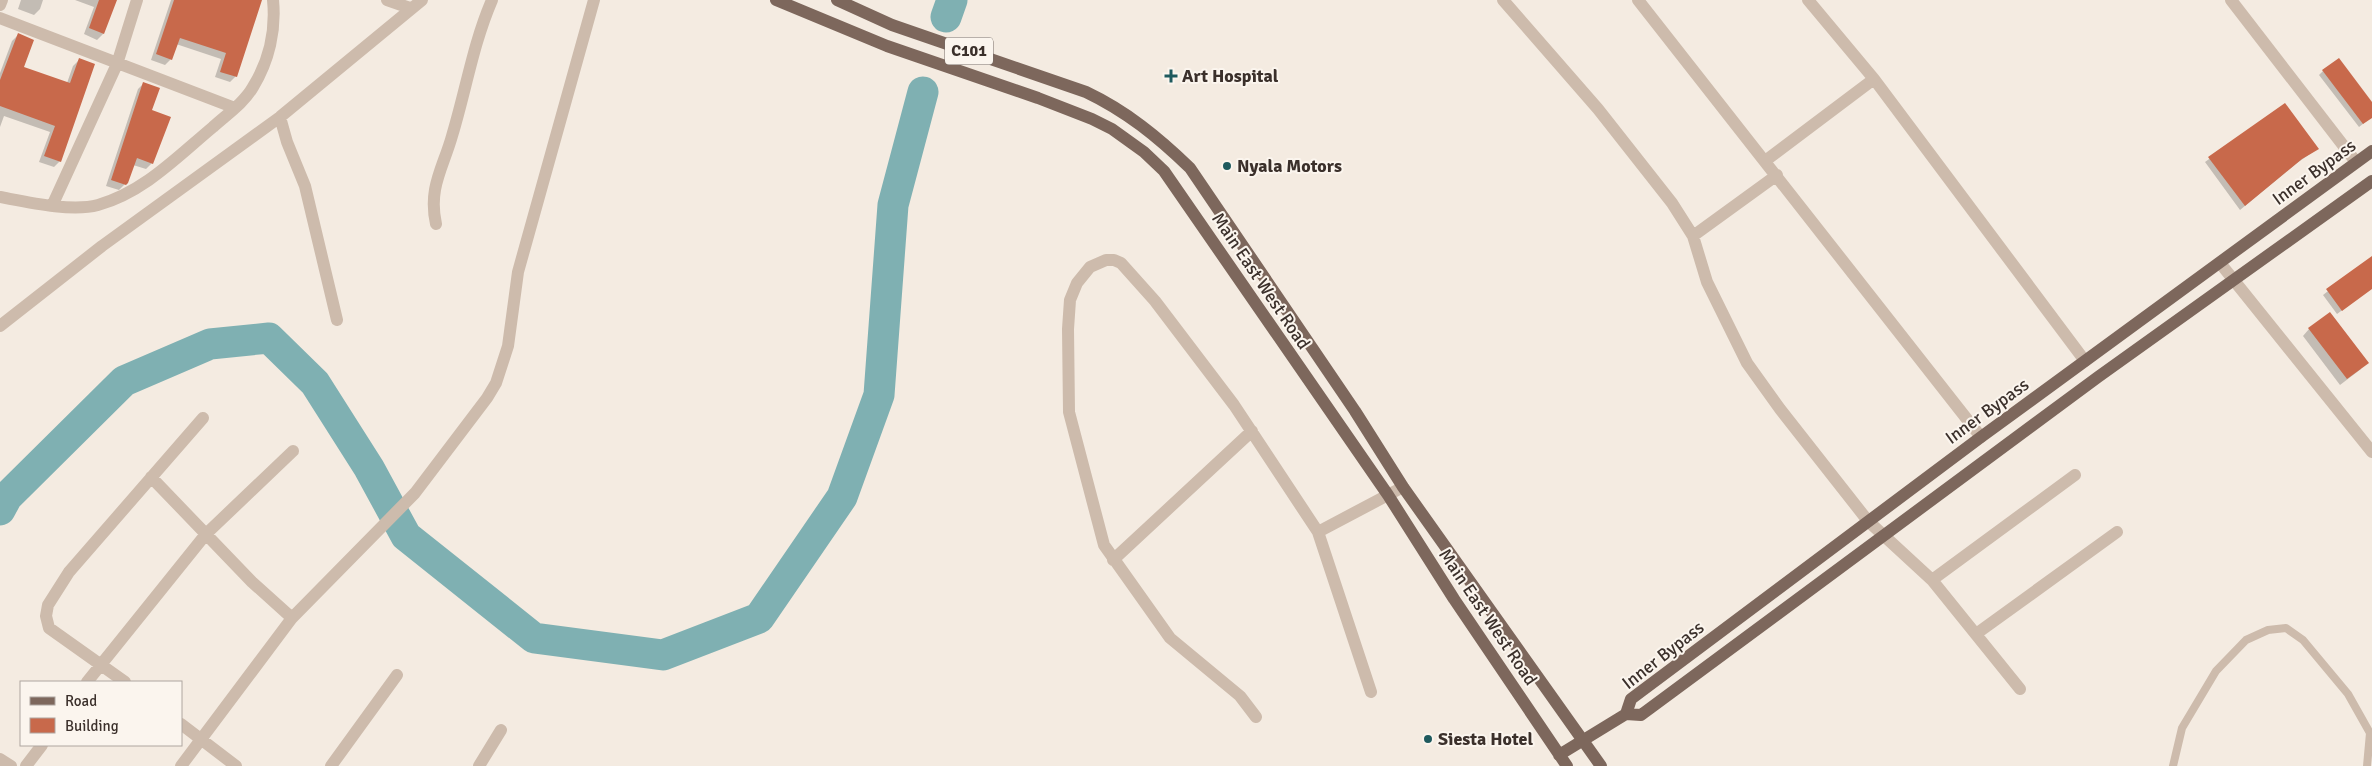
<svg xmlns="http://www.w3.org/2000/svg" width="2372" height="766" viewBox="0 0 2372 766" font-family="Signika,sans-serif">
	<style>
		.shadow { fill: #0003 }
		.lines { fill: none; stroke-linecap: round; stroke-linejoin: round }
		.river { stroke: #7fb0b2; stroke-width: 31 }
		.building { fill: #c8694b }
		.service { stroke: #cdbbac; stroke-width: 8 }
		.minor { stroke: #cdbbac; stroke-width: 12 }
		.primary { stroke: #7d675c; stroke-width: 12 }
		.poi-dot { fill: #1f5a5e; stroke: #fbf5ee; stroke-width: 2 }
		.labels { text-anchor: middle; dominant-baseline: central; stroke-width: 4; stroke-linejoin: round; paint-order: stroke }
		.shield { fill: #fbf5ee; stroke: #756b66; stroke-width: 1 }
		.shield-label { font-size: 16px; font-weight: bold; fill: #3b302b }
		.poi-label { font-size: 18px; font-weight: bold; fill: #3b302b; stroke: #fbf5ee; text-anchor: start }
		.street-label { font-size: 18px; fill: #3b302b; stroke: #fbf5ee }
	</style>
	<rect width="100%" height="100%" fill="#f4ebe1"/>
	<!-- shadow -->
	<path class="shadow" d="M 21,0 L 43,0 L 40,9 L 34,15 L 18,9 Z
		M 75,0 L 116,0 L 103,34 L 97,40 L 84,34 L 94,7 Z
		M 171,0 L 261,0 L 236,76 L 230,82 L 215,77 L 221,59 L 176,44 L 171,59 L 165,65 L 151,60 Z
		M 18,35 L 22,68 L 67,83 L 73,66 L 79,60 L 60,161 L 54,167 L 39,162 L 50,132 L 4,116 L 0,127 L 0,73 L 12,41 Z
		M 2323,71 L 2372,104 L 2372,117 L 2359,127 L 2319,75 Z
		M 144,83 L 152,163 L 146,169 L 133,165 L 127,182 L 119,190 L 106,186 L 138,89 Z
		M 2285,104 L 2317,149 L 2297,163 L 2240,210 L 2205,162 Z
		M 2368,260 L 2372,266 L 2372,288 L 2337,314 L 2323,295 Z
		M 2309,329 L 2361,369 L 2340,385 L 2303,336 Z"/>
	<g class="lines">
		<!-- river -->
		<path class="river" d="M 946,17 L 952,0
			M 0,510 L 7,497 L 124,381 L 210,344 L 269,338 L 315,383 L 369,468 L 406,536 L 534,638 L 663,655 L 759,618 L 842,497 L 879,395 L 893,205 L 923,92"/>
	</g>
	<!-- building -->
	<path class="building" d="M 99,0 L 117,0 L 104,34 L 89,28 Z
		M 174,0 L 262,0 L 237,77 L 220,72 L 226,53 L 180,38 L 172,60 L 156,54 Z
		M 18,33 L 34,40 L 24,67 L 70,83 L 79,58 L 95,64 L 61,162 L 44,156 L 55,126 L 0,106 L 0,80 Z
		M 2339,58 L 2372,102 L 2372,118 L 2363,124 L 2322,70 Z
		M 143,82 L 160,88 L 152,110 L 171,117 L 153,164 L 137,158 L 128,183 L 126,185 L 111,180 Z
		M 2285,103 L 2319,149 L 2302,159 L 2245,206 L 2208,157 Z
		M 2372,256 L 2372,289 L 2342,311 L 2326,289 Z
		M 2330,312 L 2369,363 L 2347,379 L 2308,328 Z"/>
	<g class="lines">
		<!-- service -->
		<path class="service" d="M 2173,766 L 2182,728 L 2216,671 L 2246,640 L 2268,630 L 2286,628 L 2303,640 L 2348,694 L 2370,733 L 2367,766"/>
		<!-- minor -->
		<path class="minor" d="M 387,0 L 410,8
			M 1503,0 L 1598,109 L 1672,203 L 1693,236 L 1707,282 L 1747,363 L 1780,409 L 1868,521 L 1932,580 L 2020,689
			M 1638,0 L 1981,437
			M 1808,0 L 1874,79 L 2085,361
			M 2231,0 L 2356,162
			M 0,5 L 2,0
			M 0,18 L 235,108
			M 280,117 L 287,142 L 305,186 L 337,320
			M 1765,161 L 1874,79
			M 0,197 C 27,202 71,212 98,205 C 144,192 177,157 213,127 C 226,115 244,103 253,87 C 269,61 276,30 273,0
			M 52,206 L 117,64 L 137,0
			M 436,224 C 428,188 443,168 452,136 C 466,90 473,44 492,0
			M 1693,236 L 1777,175
			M 2220,263 L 2372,452
			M 0,326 L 102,246 L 280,117 L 422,0
			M 151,477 L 252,582 L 292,618
			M 1318,532 L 1403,487
			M 1113,560 L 1252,431
			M 1932,580 L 2075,475
			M 1976,634 L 2117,532
			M 87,682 L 206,534 L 293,451
			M 125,682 L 49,628 L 46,616 L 48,605 L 69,572 L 203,418
			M 1256,717 L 1240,696 L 1170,638 L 1104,545 L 1069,412 L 1068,329 L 1070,300 L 1077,283 L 1090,267 L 1106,260 L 1114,260 L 1121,263 L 1155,301 L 1234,405 L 1318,532 L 1371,692
			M 181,724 L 236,766
			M 0,759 L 11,766
			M 26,766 L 42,745
			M 181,766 L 292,618 L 415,493 L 487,398 L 496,383 L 508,346 L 518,272 L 594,0
			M 331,766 L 397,675
			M 479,766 L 501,730"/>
		<!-- primary -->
		<path class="primary" d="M 776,0 L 887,46 L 1038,98 L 1092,119 L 1112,129 L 1144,152 L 1164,171 L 1388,495 L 1454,599 L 1567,766
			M 837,0 L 892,25 L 1086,92 C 1126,111 1158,137 1190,168 L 1355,411 L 1403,487 L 1601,766
			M 1626,714 L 1631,699 L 1981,437 L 2372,151
			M 1626,714 L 1641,715 L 2098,377 L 2372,181
			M 1559,755 L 1626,714"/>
	</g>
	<!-- markers -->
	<g class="poi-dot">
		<path d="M1168.5 68.5h5v5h5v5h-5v5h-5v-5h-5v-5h5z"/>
		<circle cx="1227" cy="166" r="5"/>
		<circle cx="1428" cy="739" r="5"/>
	</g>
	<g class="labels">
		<!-- shield labels -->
		<rect class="shield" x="945" y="37.5" width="48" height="27" rx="4"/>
		<g class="shield-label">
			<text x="969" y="51">C101</text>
		</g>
		<!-- poi labels -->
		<g class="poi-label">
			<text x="1182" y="76">Art Hospital</text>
			<text x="1237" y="166">Nyala Motors</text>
			<text x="1438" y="739">Siesta Hotel</text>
		</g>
		<!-- street labels -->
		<g class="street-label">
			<text transform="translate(2314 172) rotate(-36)">Inner Bypass</text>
			<text transform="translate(1261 281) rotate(56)">Main East West Road</text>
			<text transform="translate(1987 411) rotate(-36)">Inner Bypass</text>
			<text transform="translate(1488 617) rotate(56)">Main East West Road</text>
			<text transform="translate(1663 655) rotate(-38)">Inner Bypass</text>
		</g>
	</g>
	<!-- legend -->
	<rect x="20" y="681" width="162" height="65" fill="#fbf5ee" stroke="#aea6a0"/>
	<rect x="30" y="697" width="25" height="8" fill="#7d675c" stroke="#aea6a0"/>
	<text x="65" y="706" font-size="15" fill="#3b302b">Road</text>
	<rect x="30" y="718" width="25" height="15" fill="#c8694b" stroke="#aea6a0"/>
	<text x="65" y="731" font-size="15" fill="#3b302b">Building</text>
</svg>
